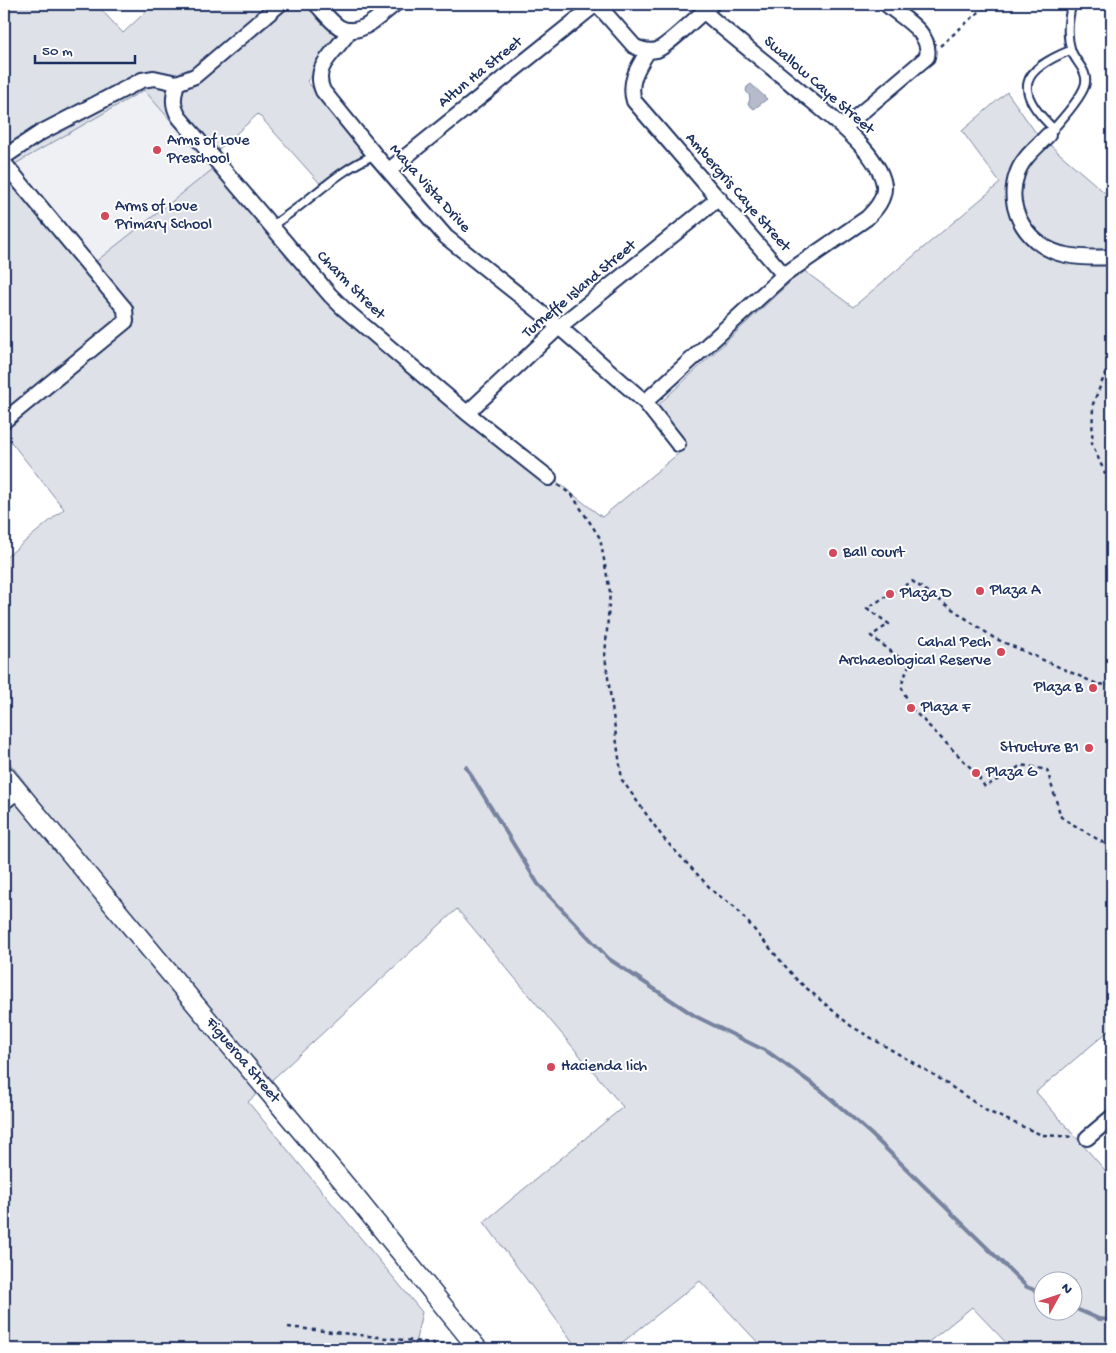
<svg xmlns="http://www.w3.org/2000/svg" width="1116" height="1353" viewBox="0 0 1116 1353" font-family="'Gochi Hand',sans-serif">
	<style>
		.built { fill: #eff0f4 }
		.green { fill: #dee1e7; stroke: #7c88a2; fill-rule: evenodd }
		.water { fill: #b5bbca; stroke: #77839f }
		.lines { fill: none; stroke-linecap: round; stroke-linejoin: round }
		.stream { stroke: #77839f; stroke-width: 4 }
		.service-casing { stroke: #1b2f5e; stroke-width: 11 }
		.minor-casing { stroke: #1b2f5e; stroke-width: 18 }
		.tertiary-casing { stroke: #1b2f5e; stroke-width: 21 }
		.path { stroke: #1b2f5e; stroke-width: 2.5; stroke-dasharray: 4 4; stroke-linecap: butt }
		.service { stroke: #fff; stroke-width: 7 }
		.minor { stroke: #fff; stroke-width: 14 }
		.tertiary { stroke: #fff; stroke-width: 18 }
		.poi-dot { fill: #d1495b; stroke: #fff; stroke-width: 2 }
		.labels { text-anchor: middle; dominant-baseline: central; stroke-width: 4; stroke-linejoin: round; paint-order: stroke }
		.street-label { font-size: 16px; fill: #1b2f5e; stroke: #fff }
		.poi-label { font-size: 16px; fill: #1b2f5e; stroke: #fff; text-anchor: start }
	</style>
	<rect width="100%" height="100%" fill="#fff"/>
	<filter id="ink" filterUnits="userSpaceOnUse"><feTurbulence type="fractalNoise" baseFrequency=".02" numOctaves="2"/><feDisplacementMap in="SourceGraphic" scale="10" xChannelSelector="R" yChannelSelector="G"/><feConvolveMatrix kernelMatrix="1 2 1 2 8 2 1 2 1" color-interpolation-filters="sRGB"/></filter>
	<g filter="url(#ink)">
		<!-- built -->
		<path class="built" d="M 144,90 L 213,169 L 94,263 L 15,164 Z"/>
		<!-- green -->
		<path class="green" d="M 4,4 L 96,4 L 123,33 L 154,4 L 310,4 L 341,42 L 307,81 L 365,153 L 324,188 L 258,114 L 206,161 L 144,90 L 15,164 L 94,263 L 213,169 L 332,306 L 602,517 L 685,448 L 657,406 L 803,270 L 853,307 L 1000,183 L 962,131 L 1007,92 L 1036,133 L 1112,199 L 1112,1028 L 1036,1092 L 1112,1178 L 1112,1349 L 1012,1349 L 972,1307 L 920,1349 L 764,1349 L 700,1281 L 614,1349 L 578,1349 L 484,1222 L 623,1107 L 457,909 L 248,1102 L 422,1312 L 414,1349 L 4,1349 L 4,813 L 31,790 L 4,756 L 4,559 L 64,509 L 4,433 ZM 1044,1280 L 1074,1280 L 1074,1310 L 1044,1310 Z"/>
		<!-- water -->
		<path class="water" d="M 751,84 L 767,99 L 754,109 L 748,104 C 751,98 750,96 746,91 L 747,87 Z"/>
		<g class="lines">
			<!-- stream -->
			<path class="stream" d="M 466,767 L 538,884 L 609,959 L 695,1016 L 768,1052 L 821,1090 L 872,1135 L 1027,1287 L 1044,1294
				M 1074,1308 L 1099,1319 L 1112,1320"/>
			<!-- service casing -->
			<g class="service-casing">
				<path id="service" d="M 1054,129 C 1012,90 1021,70 1071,50
					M 1048,135 C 1058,124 1081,99 1085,85 C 1089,71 1075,62 1071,50 C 1066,34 1068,19 1072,4
					M 271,226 C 307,205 336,170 375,155"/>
			</g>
			<!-- minor casing -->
			<g class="minor-casing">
				<path id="minor" d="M 316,4 C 323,11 330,21 339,27 C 360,39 380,15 395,4
					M 597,4 L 634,46 C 641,50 648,52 657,50 C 668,46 701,13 712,4
					M 703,11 C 735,39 769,65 801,92 C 826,113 879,152 884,185 C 885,199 876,209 867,218 L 784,275
					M 350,30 C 337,52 311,65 323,91 L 375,155 L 446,237 L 559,327 L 645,402 L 678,444
					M 177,83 C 173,97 172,105 179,117 L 330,295 L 343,308 L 467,413 L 549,478
					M 842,126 L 849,123 L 927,57 C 932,32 902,18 886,4
					M 1048,135 C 1037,147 1022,158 1017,174 C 1004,210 1029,248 1066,255 C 1081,258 1097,258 1112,257
					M 4,157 L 40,133 L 142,80 L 154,78 L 177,83 L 195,76 L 280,4
					M 4,163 L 125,309 L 126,321 L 4,421
					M 389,170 L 596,4
					M 645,402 L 784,275 L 634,101 C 628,82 638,67 648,51
					M 467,413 L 559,327 L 719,198
					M 4,802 L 18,791
					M 1087,1138 L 1112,1117"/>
			</g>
			<!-- tertiary casing -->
			<g class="tertiary-casing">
				<path id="tertiary" d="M 4,774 L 354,1195 L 478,1349"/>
			</g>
			<!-- path -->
			<path class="path" d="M 940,46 L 988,4
				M 1112,357 L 1093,404 L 1092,444 L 1112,489
				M 558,485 L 572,495 L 600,538 L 610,592 L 605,656 L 622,780 L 664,839 L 714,892 L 735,907 L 797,980 L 851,1026 L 934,1075 L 987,1111 L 1042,1135 L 1075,1137
				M 1112,685 L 1097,684 L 994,638 L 912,581 L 867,608 L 889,624 L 871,636 L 909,665 L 901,686 L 911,708 L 976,773 L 985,787 L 1022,765 L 1047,770 L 1061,817 L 1107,845 L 1112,841
				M 288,1327 L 440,1344 L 453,1343"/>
			<!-- service -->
			<use href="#service" class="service"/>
			<!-- minor -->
			<use href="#minor" class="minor"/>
			<!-- tertiary -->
			<use href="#tertiary" class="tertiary"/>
		</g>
	</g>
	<!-- markers -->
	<g class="poi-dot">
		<circle cx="157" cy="150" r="5"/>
		<circle cx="105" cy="216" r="5"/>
		<circle cx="833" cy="553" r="5"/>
		<circle cx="980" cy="591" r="5"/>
		<circle cx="890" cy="594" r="5"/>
		<circle cx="1001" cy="652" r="5"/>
		<circle cx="1093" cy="688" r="5"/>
		<circle cx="911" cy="708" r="5"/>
		<circle cx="1089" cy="748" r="5"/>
		<circle cx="976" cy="773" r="5"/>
		<circle cx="551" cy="1067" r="5"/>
	</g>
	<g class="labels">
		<!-- street labels -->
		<g class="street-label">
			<text transform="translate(481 73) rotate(-39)">Altun Ha Street</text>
			<text transform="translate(818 86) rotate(41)">Swallow Caye Street</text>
			<text transform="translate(429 189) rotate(48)">Maya Vista Drive</text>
			<text transform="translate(737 193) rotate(49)">Ambergris Caye Street</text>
			<text transform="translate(350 286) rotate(45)">Charm Street</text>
			<text transform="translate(580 290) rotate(-40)">Turneffe Island Street</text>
			<text transform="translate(242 1061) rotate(50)">Figueroa Street</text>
		</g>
		<!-- poi labels -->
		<g class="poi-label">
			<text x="167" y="141">Arms of Love<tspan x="167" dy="18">Preschool</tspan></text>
			<text x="115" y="207">Arms of Love<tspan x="115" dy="18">Primary School</tspan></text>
			<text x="843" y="553">Ball court</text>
			<text x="990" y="591">Plaza A</text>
			<text x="900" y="594">Plaza D</text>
			<text x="991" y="643" text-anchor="end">Cahal Pech<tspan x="991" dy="18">Archaeological Reserve</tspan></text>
			<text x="1083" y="688" text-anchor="end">Plaza B</text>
			<text x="921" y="708">Plaza F</text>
			<text x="1079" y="748" text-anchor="end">Structure B1</text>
			<text x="986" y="773">Plaza G</text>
			<text x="561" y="1067">Hacienda Iich</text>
		</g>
	</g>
	<!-- margin -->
	<rect width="1116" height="1353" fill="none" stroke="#fff" stroke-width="20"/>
	<rect x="10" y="10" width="1096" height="1333" fill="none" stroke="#1b2f5e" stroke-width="2" filter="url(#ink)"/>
	<!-- north arrow -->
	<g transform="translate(1058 1296) rotate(50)"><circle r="24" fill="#ffffff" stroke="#a4acbf"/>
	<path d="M0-4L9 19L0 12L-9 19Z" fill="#d1495b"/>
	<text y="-8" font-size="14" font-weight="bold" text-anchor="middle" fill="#1b2f5e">N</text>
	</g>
	<!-- scale -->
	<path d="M35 55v8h100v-8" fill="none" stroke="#1b2f5e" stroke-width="2.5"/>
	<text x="42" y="55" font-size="15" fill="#1b2f5e" stroke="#ffffff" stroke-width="4" paint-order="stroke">50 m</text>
</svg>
